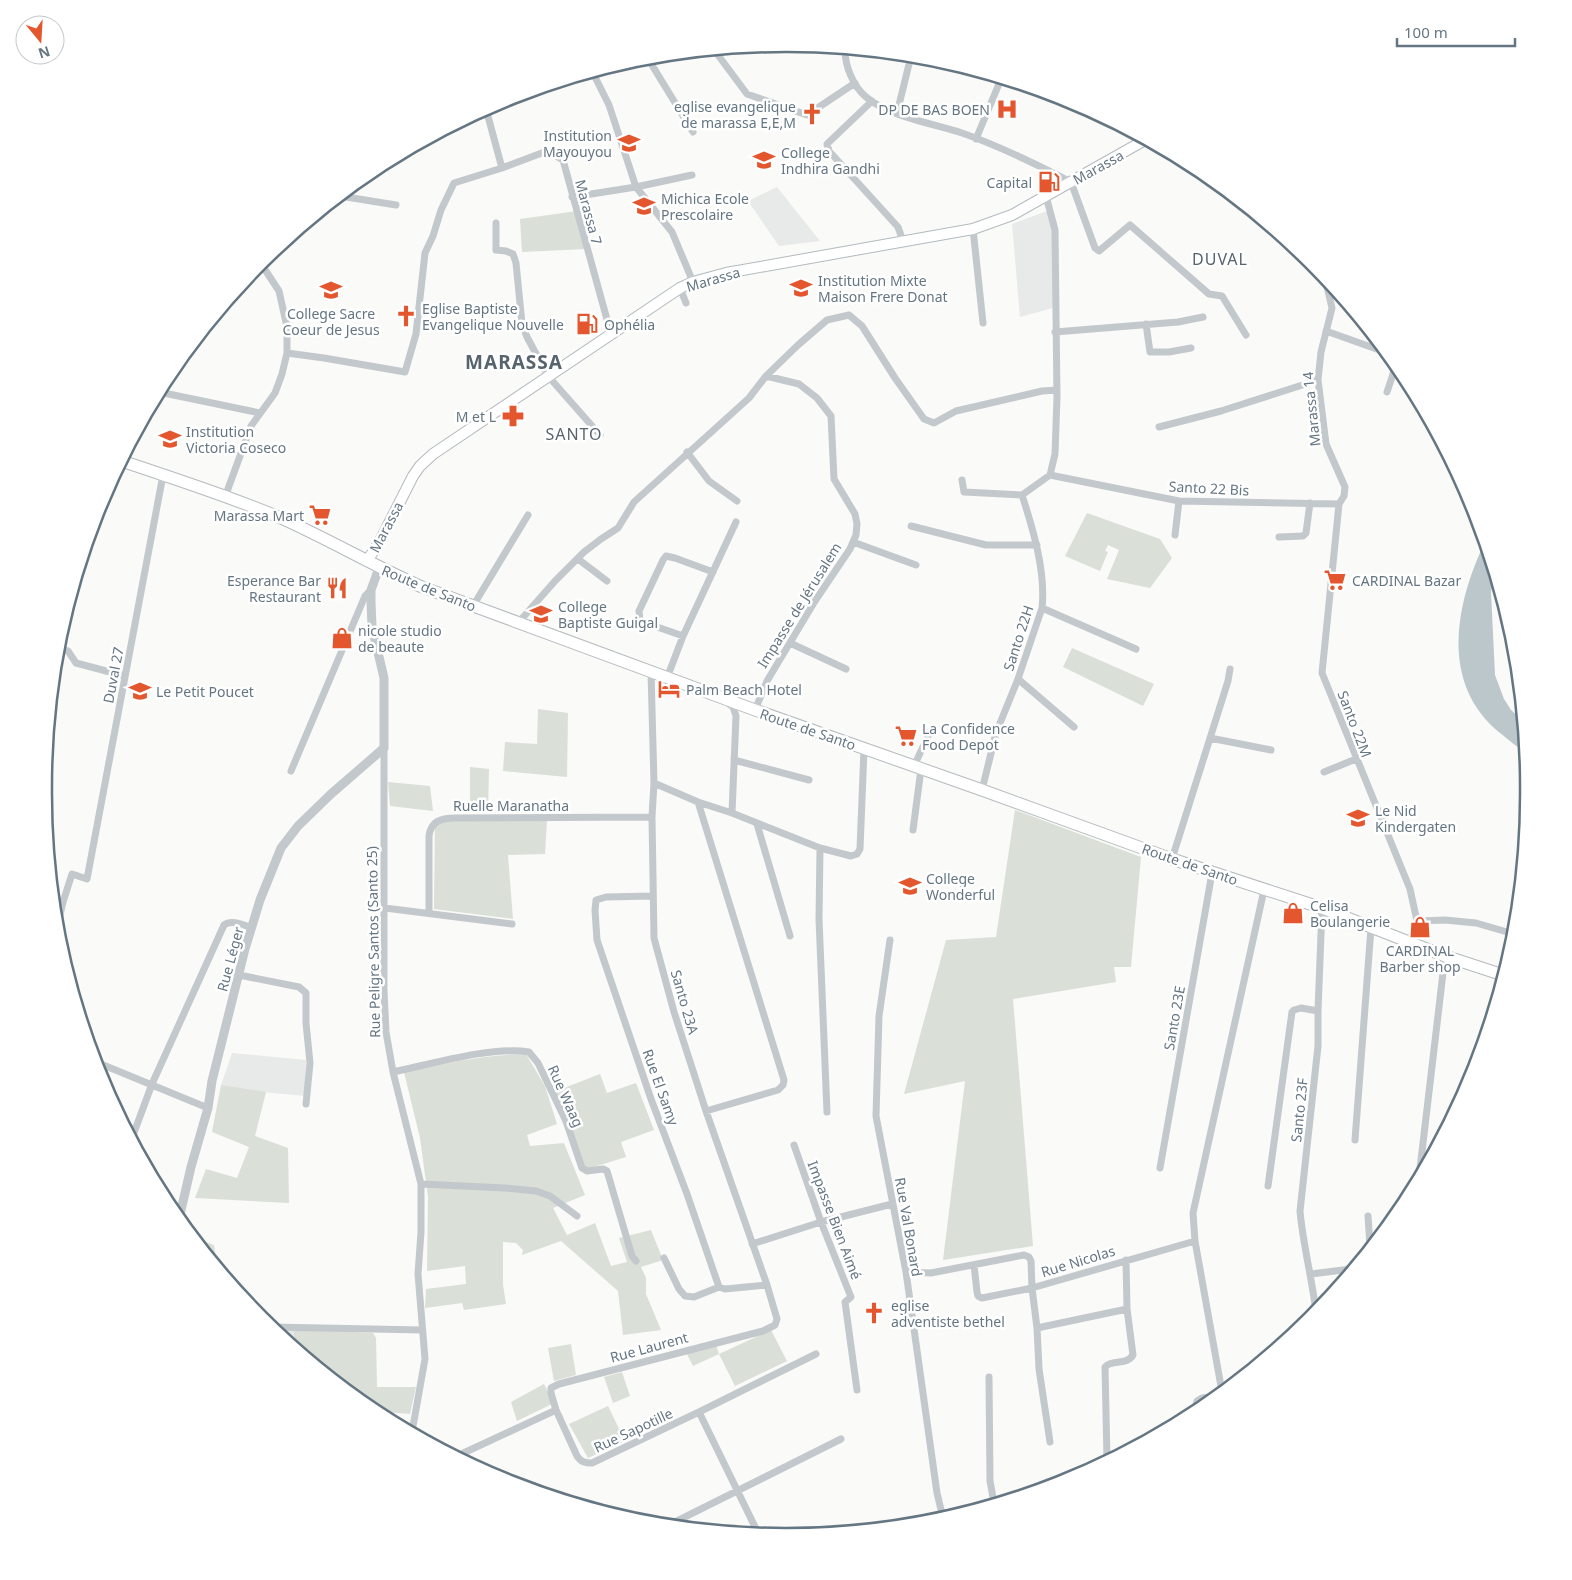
<svg xmlns="http://www.w3.org/2000/svg" width="1572" height="1580" viewBox="0 0 1572 1580" font-family="'Noto Sans',sans-serif">
	<style>
		.built { fill: #e8e9e9 }
		.green { fill: #dadfd7 }
		.water { fill: #bbc7cb }
		.lines { fill: none; stroke-linecap: round; stroke-linejoin: round }
		.secondary-casing { stroke: #b3babf; stroke-width: 12 }
		.primary-casing { stroke: #b5babe; stroke-width: 13 }
		.minor { stroke: #c3c8cc; stroke-width: 7 }
		.tertiary { stroke: #c3c8cc; stroke-width: 9 }
		.secondary { stroke: #fff; stroke-width: 10 }
		.primary { stroke: #fff; stroke-width: 11 }
		.labels { text-anchor: middle; dominant-baseline: central; stroke-width: 5; stroke-linejoin: round; paint-order: stroke }
		.poi-label { font-size: 14px; fill: #657683; stroke: #fff; text-anchor: start }
		.street-label { font-size: 14px; fill: #657683; stroke: #fff }
		.quarter-label { font-size: 16px; letter-spacing: 1px; fill: #57646e; stroke: #fff }
		.district-label { font-size: 19px; font-weight: bold; letter-spacing: 1px; fill: #57646e; stroke: #fff }
		.rim { fill: none; stroke: #657683; stroke-width: 2.5 }
	</style>
	<rect width="100%" height="100%" fill="#fafaf8"/>
	<!-- built -->
	<path class="built" d="M 777,187 L 820,241 L 779,246 L 748,201 Z
		M 1047,211 L 1053,230 L 1053,308 L 1020,317 L 1012,224 Z
		M 232,1053 L 306,1060 L 305,1096 L 251,1091 L 221,1085 Z
		M 274,1329 L 293,1329 L 295,1347 Z"/>
	<!-- green -->
	<path class="green" d="M 577,211 L 586,249 L 522,252 L 520,219 Z
		M 1087,513 L 1160,539 L 1172,558 L 1150,588 L 1107,579 L 1119,550 L 1108,545 L 1105,551 L 1108,552 L 1100,571 L 1065,556 Z
		M 1072,648 L 1154,684 L 1143,706 L 1063,667 Z
		M 538,709 L 568,713 L 567,777 L 503,771 L 505,742 L 537,744 Z
		M 470,767 L 489,769 L 488,812 L 470,812 Z
		M 388,782 L 430,786 L 433,811 L 390,806 Z
		M 1015,810 L 1141,857 L 1131,967 L 1114,967 L 1116,982 L 1013,999 L 1033,1246 L 943,1260 L 965,1081 L 904,1094 L 946,940 L 996,937 Z
		M 435,820 L 547,820 L 545,854 L 508,855 L 513,919 L 434,909 Z
		M 526,1054 L 545,1086 L 557,1124 L 527,1135 L 530,1146 L 564,1143 L 585,1195 L 553,1208 L 567,1235 L 595,1223 L 611,1266 L 627,1262 L 619,1238 L 651,1230 L 663,1260 L 641,1267 L 646,1278 L 646,1294 L 661,1330 L 623,1335 L 618,1291 L 561,1241 L 522,1255 L 523,1250 L 516,1243 L 503,1242 L 503,1285 L 506,1304 L 464,1310 L 462,1303 L 425,1308 L 426,1289 L 466,1284 L 465,1266 L 427,1271 L 428,1197 L 420,1138 L 404,1072 C 445,1063 484,1055 526,1054 Z
		M 600,1074 L 607,1093 L 636,1083 L 654,1130 L 621,1142 L 626,1157 L 584,1170 L 554,1092 Z
		M 221,1085 L 266,1092 L 255,1136 L 288,1148 L 289,1203 L 195,1198 L 206,1169 L 237,1178 L 249,1147 L 212,1132 Z
		M 195,1238 L 214,1245 L 217,1265 Z
		M 293,1329 L 373,1333 L 376,1338 L 377,1387 L 416,1387 L 410,1414 L 374,1411 L 295,1347 Z
		M 771,1330 L 787,1361 L 735,1386 L 719,1354 L 693,1366 L 686,1352 L 715,1342 L 719,1354 Z
		M 571,1344 L 576,1375 L 554,1381 L 548,1348 Z
		M 622,1372 L 630,1396 L 613,1403 L 604,1377 Z
		M 544,1384 L 554,1403 L 517,1421 L 511,1402 Z
		M 608,1406 L 625,1441 L 588,1458 L 569,1424 Z"/>
	<!-- water -->
	<path class="water" d="M 1484,544 L 1494,574 L 1491,592 L 1495,675 L 1504,699 L 1511,710 L 1522,720 L 1525,751 C 1516,747 1508,739 1500,733 C 1440,684 1455,606 1484,544 Z"/>
	<g class="lines">
		<!-- secondary casing -->
		<g class="secondary-casing">
			<path id="secondary" d="M 367,561 L 380,541 L 413,476 L 420,466 L 433,454 L 680,288 L 693,282 L 726,273 L 973,229 L 1012,215 L 1145,140"/>
		</g>
		<!-- primary casing -->
		<g class="primary-casing">
			<path id="primary" d="M 122,461 C 175,479 229,496 281,518 C 328,539 374,566 422,587 L 755,710 L 982,790 L 1172,859 L 1322,908 L 1445,956 L 1503,975"/>
		</g>
		<!-- minor -->
		<path class="minor" d="M 845,50 C 845,66 853,86 866,97 C 888,116 934,124 962,133 C 1000,146 1036,164 1071,182 L 1095,248 L 1099,251 L 1130,225 L 1209,294 L 1222,296 L 1246,335
			M 715,51 L 747,94 L 807,115 L 855,83
			M 647,57 L 693,132
			M 593,73 L 609,105 L 636,187 L 672,232 L 693,282
			M 872,101 L 827,144 L 829,151 L 898,227 L 903,241
			M 486,109 L 502,168 L 547,151 L 563,160 L 611,334
			M 897,113 L 911,56
			M 976,139 L 1001,79
			M 340,196 L 396,205
			M 1046,196 L 1055,230 L 1057,397 L 1055,454 L 1050,475
			M 572,197 L 636,187 L 692,175
			M 496,223 L 496,250 L 506,251 L 513,254 L 516,263 L 522,324 L 527,337 L 548,376 L 600,435
			M 973,229 L 983,323
			M 1325,278 L 1332,308 L 1321,352 L 1318,380 L 1326,444 L 1345,487 L 1344,496 L 1339,504 L 1322,673 L 1410,889 L 1417,921 L 1409,943
			M 680,288 L 686,303
			M 1146,324 L 1150,352 L 1169,352 L 1191,348
			M 1326,331 L 1385,352
			M 1055,332 L 1178,322 L 1203,317
			M 287,353 L 324,358 L 405,372 L 416,334 L 425,253 L 433,236 L 441,210 L 454,183 L 502,168
			M 159,392 L 260,413
			M 1387,392 L 1396,365
			M 1159,427 L 1221,411 L 1318,380
			M 687,452 L 709,481 L 737,501
			M 1050,475 L 1179,501 L 1339,504
			M 962,480 L 964,492 L 1022,495
			M 225,497 L 251,426 L 275,393 L 282,374 L 287,353 L 287,327 L 279,291 L 260,262
			M 911,526 L 986,545 L 1037,545
			M 1175,535 L 1179,501
			M 1279,537 L 1303,536 L 1306,533 L 1310,503
			M 853,542 L 916,565
			M 578,559 L 607,581
			M 473,606 L 528,515
			M 1042,608 L 1136,649
			M 518,623 L 555,581 L 584,552 L 601,539 L 618,528 L 634,502 L 749,398 L 766,376 L 798,345 L 827,320 L 849,315 L 862,326 L 895,378 L 924,419 L 934,423 L 956,411 L 1042,391 L 1057,390
			M 683,636 L 643,622 L 640,620 L 639,611 L 663,560 L 666,556 L 675,558 L 713,572
			M 790,643 L 846,669
			M 57,649 L 68,651 L 76,663 L 125,676
			M 667,678 L 683,636 L 736,522
			M 1018,679 L 1074,727
			M 726,702 L 733,707 L 736,716 L 732,813
			M 755,710 L 767,681 L 815,601 L 850,549 L 856,535 L 857,524 L 855,514 L 834,479 L 831,416 L 817,398 L 799,384 L 766,376
			M 1210,738 L 1271,750
			M 384,748 L 384,991 L 386,1032 L 393,1072 L 421,1184 L 421,1232 L 418,1274 L 425,1359 L 412,1432
			M 734,760 L 809,780
			M 914,766 L 930,732
			M 291,771 L 365,596 L 371,590
			M 1324,772 L 1356,759
			M 654,783 L 698,802 L 732,813 L 820,848 L 851,856 L 857,854 L 860,849 L 864,749
			M 982,790 L 996,733 L 1018,679 L 1042,608 C 1046,572 1033,529 1022,495 L 1050,475
			M 698,802 L 784,1080 L 783,1085 L 778,1090 L 706,1111
			M 757,824 L 790,936
			M 913,830 L 921,769
			M 820,848 L 819,919 L 827,1112
			M 1172,859 L 1228,681 L 1230,669
			M 653,896 L 606,897 L 596,900 L 595,910 L 597,940 L 651,1099 L 687,1194 L 719,1287 L 725,1289 L 767,1285
			M 54,899 L 63,902 L 72,874 L 87,879 L 163,475
			M 385,908 L 512,924
			M 429,913 L 429,836 C 431,821 441,818 455,818 L 652,817
			M 1417,921 L 1445,920 L 1476,923 L 1514,934
			M 57,928 L 63,902
			M 890,940 L 879,1016 L 876,1116 L 906,1272 L 937,1493 L 943,1518
			M 239,975 L 299,987 L 306,993 L 306,1023 L 310,1063 L 306,1104
			M 96,1062 L 208,1108
			M 393,1072 C 431,1064 492,1046 529,1052 L 538,1063 L 566,1121 L 582,1168 L 587,1171 L 603,1169 L 607,1171 L 632,1256 L 636,1261
			M 132,1138 L 152,1084 L 224,925 C 232,919 243,925 252,928
			M 1355,1140 L 1371,928
			M 794,1145 L 821,1222 L 851,1297 L 845,1302 L 857,1390
			M 1160,1168 L 1212,873
			M 1419,1177 L 1445,956
			M 421,1184 L 505,1188 L 536,1191 L 550,1196 L 577,1216
			M 1268,1186 L 1292,1012 L 1294,1010 L 1301,1008 L 1318,1011
			M 1368,1216 L 1370,1246
			M 752,1244 L 821,1222 L 892,1204
			M 664,1258 L 679,1289 L 685,1296 L 694,1297 L 719,1287
			M 974,1265 L 977,1292 L 978,1296 L 982,1298 L 1032,1288 L 1037,1328 L 1039,1369 L 1050,1442
			M 906,1272 L 931,1273 L 1024,1255 L 1029,1257 L 1031,1261 L 1032,1288 L 1195,1241
			M 1311,1274 L 1351,1269
			M 1316,1312 C 1312,1278 1303,1245 1300,1211 L 1318,1046 L 1318,1011 L 1322,908
			M 271,1327 L 422,1330
			M 1037,1328 L 1127,1309
			M 989,1377 L 990,1481 L 994,1503
			M 1222,1392 L 1195,1241 L 1193,1213 L 1264,890
			M 556,1410 L 551,1393 L 551,1388 L 559,1384 L 763,1331 L 775,1325 L 777,1319 L 767,1285 L 706,1111 L 674,1012 L 654,938 L 652,817 L 654,783 L 651,672
			M 699,1412 L 758,1533
			M 1194,1413 L 1197,1401 L 1202,1398 L 1217,1396
			M 457,1456 L 556,1410 L 577,1456 C 581,1462 585,1463 592,1463 L 699,1412 L 816,1354
			M 1107,1460 L 1105,1367 C 1112,1359 1126,1366 1133,1355 L 1127,1309 L 1126,1260
			M 669,1525 L 841,1439"/>
		<!-- tertiary -->
		<path class="tertiary" d="M 179,1219 L 191,1167 L 208,1108 L 212,1081 L 245,949 L 260,900 L 281,848 L 298,826 L 331,794 L 384,748 L 384,678 L 372,627 L 371,602 L 371,590 L 379,568"/>
		<!-- secondary -->
		<use href="#secondary" class="secondary"/>
		<!-- primary -->
		<use href="#primary" class="primary"/>
	</g>
	<!-- icons -->
	<defs>
		<g id="hospital-bare" transform="scale(1.725)"><path d="M-5-5h3v3.5h4V-5h3V5h-3V1.5h-4V5h-3Z" fill="#e4572e" stroke="#fff" stroke-width="2.5" paint-order="stroke"/></g>
		<g id="church-bare" transform="scale(1.725)"><path d="M-1.2-6h2.4v3.5h3.3v2.4h-3.3V6h-2.4V-.1h-3.3v-2.4h3.3Z" fill="#e4572e" stroke="#fff" stroke-width="2.5" paint-order="stroke"/></g>
		<g id="school-bare" transform="scale(1.725)"><path d="M0-5L7-2L0 1L-7-2ZM-4 1L0 2.5L4 1V4Q0 6-4 4Z" fill="#e4572e" stroke="#fff" stroke-width="2.5" paint-order="stroke"/></g>
		<g id="fuel-bare" transform="scale(1.725)"><path d="M-5.5-6h7V0h2V4h1.3V-2.5L3-4.5l.8-.8L6-3V5H2.5V1h-1V6h-7ZM-4.2-4.7v3.2H.2V-4.7Z" fill="#e4572e" stroke="#fff" stroke-width="2.5" paint-order="stroke"/></g>
		<g id="pharmacy-bare" transform="scale(1.725)"><path d="M-2-6h4v4h4v4h-4v4h-4v-4h-4v-4h4Z" fill="#e4572e" stroke="#fff" stroke-width="2.5" paint-order="stroke"/></g>
		<g id="supermarket-bare" transform="scale(1.725)"><path d="M-6-5.5h2.5l.6 2H6L4.5 2H-2.5L-4.4-4H-6ZM-1.5 3.2a1.3 1.3 0 1 0 .1 0ZM3 3.2a1.3 1.3 0 1 0 .1 0Z" fill="#e4572e" stroke="#fff" stroke-width="2.5" paint-order="stroke"/></g>
		<g id="restaurant-bare" transform="scale(1.725)"><path d="M-5-6h1v4h1v-4h1v4h1v-4h1v5L-1.5 .5V6h-2V.5L-5-1ZM5-6V6H3V1.5H1.5Q1.5-4 5-6Z" fill="#e4572e" stroke="#fff" stroke-width="2.5" paint-order="stroke"/></g>
		<g id="shop-bare" transform="scale(1.725)"><path d="M-5-2.5h2.3a2.7 3.5 0 0 1 5.4 0H5L5.5 6h-11ZM-1.5-2.5h3a1.5 2.3 0 0 0-3 0Z" fill="#e4572e" stroke="#fff" stroke-width="2.5" paint-order="stroke"/></g>
		<g id="hotel-bare" transform="scale(1.725)"><path d="M-6-4.5h1.5V1H6V5H4.5V3h-9V5H-6ZM-4 0a1.8 1.8 0 1 1 3.6 0ZM.5 0V-2.5h3Q6-2.5 6 0Z" fill="#e4572e" stroke="#fff" stroke-width="2.5" paint-order="stroke"/></g>
	</defs>
	<g fill-rule="evenodd">
		<use href="#hospital-bare" x="1007" y="109"/>
		<use href="#church-bare" x="812" y="114"/>
		<use href="#school-bare" x="629" y="143"/>
		<use href="#school-bare" x="764" y="160"/>
		<use href="#fuel-bare" x="1049" y="182"/>
		<use href="#school-bare" x="644" y="206"/>
		<use href="#school-bare" x="801" y="288"/>
		<use href="#school-bare" x="331" y="290"/>
		<use href="#church-bare" x="406" y="316"/>
		<use href="#fuel-bare" x="587" y="324"/>
		<use href="#pharmacy-bare" x="513" y="416"/>
		<use href="#school-bare" x="170" y="439"/>
		<use href="#supermarket-bare" x="320" y="515"/>
		<use href="#supermarket-bare" x="1335" y="580"/>
		<use href="#restaurant-bare" x="337" y="588"/>
		<use href="#school-bare" x="541" y="614"/>
		<use href="#shop-bare" x="342" y="638"/>
		<use href="#hotel-bare" x="669" y="689"/>
		<use href="#school-bare" x="140" y="691"/>
		<use href="#supermarket-bare" x="906" y="736"/>
		<use href="#school-bare" x="1358" y="818"/>
		<use href="#school-bare" x="910" y="886"/>
		<use href="#shop-bare" x="1293" y="913"/>
		<use href="#shop-bare" x="1420" y="927"/>
		<use href="#church-bare" x="874" y="1313"/>
	</g>
	<g class="labels">
		<!-- poi labels -->
		<g class="poi-label">
			<text x="796" y="106" text-anchor="end">eglise evangelique<tspan x="796" dy="16">de marassa E,E,M</tspan></text>
			<text x="990" y="109" text-anchor="end">DP DE BAS BOEN</text>
			<text x="612" y="135" text-anchor="end">Institution<tspan x="612" dy="16">Mayouyou</tspan></text>
			<text x="781" y="152">College<tspan x="781" dy="16">Indhira Gandhi</tspan></text>
			<text x="1032" y="182" text-anchor="end">Capital</text>
			<text x="661" y="198">Michica Ecole<tspan x="661" dy="16">Prescolaire</tspan></text>
			<text x="818" y="280">Institution Mixte<tspan x="818" dy="16">Maison Frere Donat</tspan></text>
			<text x="422" y="308">Eglise Baptiste<tspan x="422" dy="16">Evangelique Nouvelle</tspan></text>
			<text x="331" y="313" text-anchor="middle">College Sacre<tspan x="331" dy="16">Coeur de Jesus</tspan></text>
			<text x="604" y="324">Ophélia</text>
			<text x="496" y="416" text-anchor="end">M et L</text>
			<text x="186" y="431">Institution<tspan x="186" dy="16">Victoria Coseco</tspan></text>
			<text x="304" y="515" text-anchor="end">Marassa Mart</text>
			<text x="321" y="580" text-anchor="end">Esperance Bar<tspan x="321" dy="16">Restaurant</tspan></text>
			<text x="1352" y="580">CARDINAL Bazar</text>
			<text x="558" y="606">College<tspan x="558" dy="16">Baptiste Guigal</tspan></text>
			<text x="358" y="630">nicole studio<tspan x="358" dy="16">de beaute</tspan></text>
			<text x="686" y="689">Palm Beach Hotel</text>
			<text x="156" y="691">Le Petit Poucet</text>
			<text x="922" y="728">La Confidence<tspan x="922" dy="16">Food Depot</tspan></text>
			<text x="1375" y="810">Le Nid<tspan x="1375" dy="16">Kindergaten</tspan></text>
			<text x="926" y="878">College<tspan x="926" dy="16">Wonderful</tspan></text>
			<text x="1310" y="905">Celisa<tspan x="1310" dy="16">Boulangerie</tspan></text>
			<text x="1420" y="950" text-anchor="middle">CARDINAL<tspan x="1420" dy="16">Barber shop</tspan></text>
			<text x="891" y="1305">eglise<tspan x="891" dy="16">adventiste bethel</tspan></text>
		</g>
		<!-- street labels -->
		<g class="street-label">
			<text transform="translate(1098 167) rotate(-29)">Marassa</text>
			<text transform="translate(589 212) rotate(75)">Marassa 7</text>
			<text transform="translate(713 279) rotate(-16)">Marassa</text>
			<text transform="translate(1311 409) rotate(-96)">Marassa 14</text>
			<text transform="translate(1209 488) rotate(3)">Santo 22 Bis</text>
			<text transform="translate(386 527) rotate(-62)">Marassa</text>
			<text transform="translate(429 588) rotate(22)">Route de Santo</text>
			<text transform="translate(799 605) rotate(-58)">Impasse de Jérusalem</text>
			<text transform="translate(1018 638) rotate(-72)">Santo 22H</text>
			<text transform="translate(113 675) rotate(-79)">Duval 27</text>
			<text transform="translate(1355 724) rotate(69)">Santo 22M</text>
			<text transform="translate(808 729) rotate(19)">Route de Santo</text>
			<text x="511" y="805">Ruelle Maranatha</text>
			<text transform="translate(1190 864) rotate(19)">Route de Santo</text>
			<text transform="translate(373 942) rotate(-91)">Rue Peligre Santos (Santo 25)</text>
			<text transform="translate(230 959) rotate(-75)">Rue Léger</text>
			<text transform="translate(685 1002) rotate(74)">Santo 23A</text>
			<text transform="translate(1174 1018) rotate(-80)">Santo 23E</text>
			<text transform="translate(661 1087) rotate(70)">Rue El Samy</text>
			<text transform="translate(566 1096) rotate(66)">Rue Waag</text>
			<text transform="translate(1299 1110) rotate(-84)">Santo 23F</text>
			<text transform="translate(835 1220) rotate(69)">Impasse Bien Aimé</text>
			<text transform="translate(909 1227) rotate(80)">Rue Val Bonard</text>
			<text transform="translate(1078 1261) rotate(-17)">Rue Nicolas</text>
			<text transform="translate(649 1347) rotate(-15)">Rue Laurent</text>
			<text transform="translate(633 1430) rotate(-25)">Rue Sapotille</text>
		</g>
		<!-- quarter labels -->
		<g class="quarter-label">
			<text x="1220" y="259">DUVAL</text>
			<text x="574" y="434">SANTO</text>
		</g>
		<!-- district labels -->
		<g class="district-label">
			<text x="514" y="362">MARASSA</text>
		</g>
	</g>
	<!-- crop -->
	<path d="M0 0H1572V1580H0ZM786 52H786A734 734 0 0 1 1520 786V794A734 734 0 0 1 786 1528H786A734 734 0 0 1 52 794V786A734 734 0 0 1 786 52Z" fill="#fff" fill-rule="evenodd"/>
	<path class="rim" d="M786 52H786A734 734 0 0 1 1520 786V794A734 734 0 0 1 786 1528H786A734 734 0 0 1 52 794V786A734 734 0 0 1 786 52Z"/>
	<!-- north arrow -->
	<g transform="translate(40 40) rotate(162)"><circle r="24" fill="#ffffff" stroke="#c1c8cd"/>
	<path d="M0-4L9 19L0 12L-9 19Z" fill="#e4572e"/>
	<text y="-8" font-size="14" font-weight="bold" text-anchor="middle" fill="#657683">N</text>
	</g>
	<!-- scale -->
	<path d="M1397 38v8h118v-8" fill="none" stroke="#657683" stroke-width="2.5"/>
	<text x="1404" y="38" font-size="15" fill="#657683" stroke="#ffffff" stroke-width="4" paint-order="stroke">100 m</text>
</svg>
